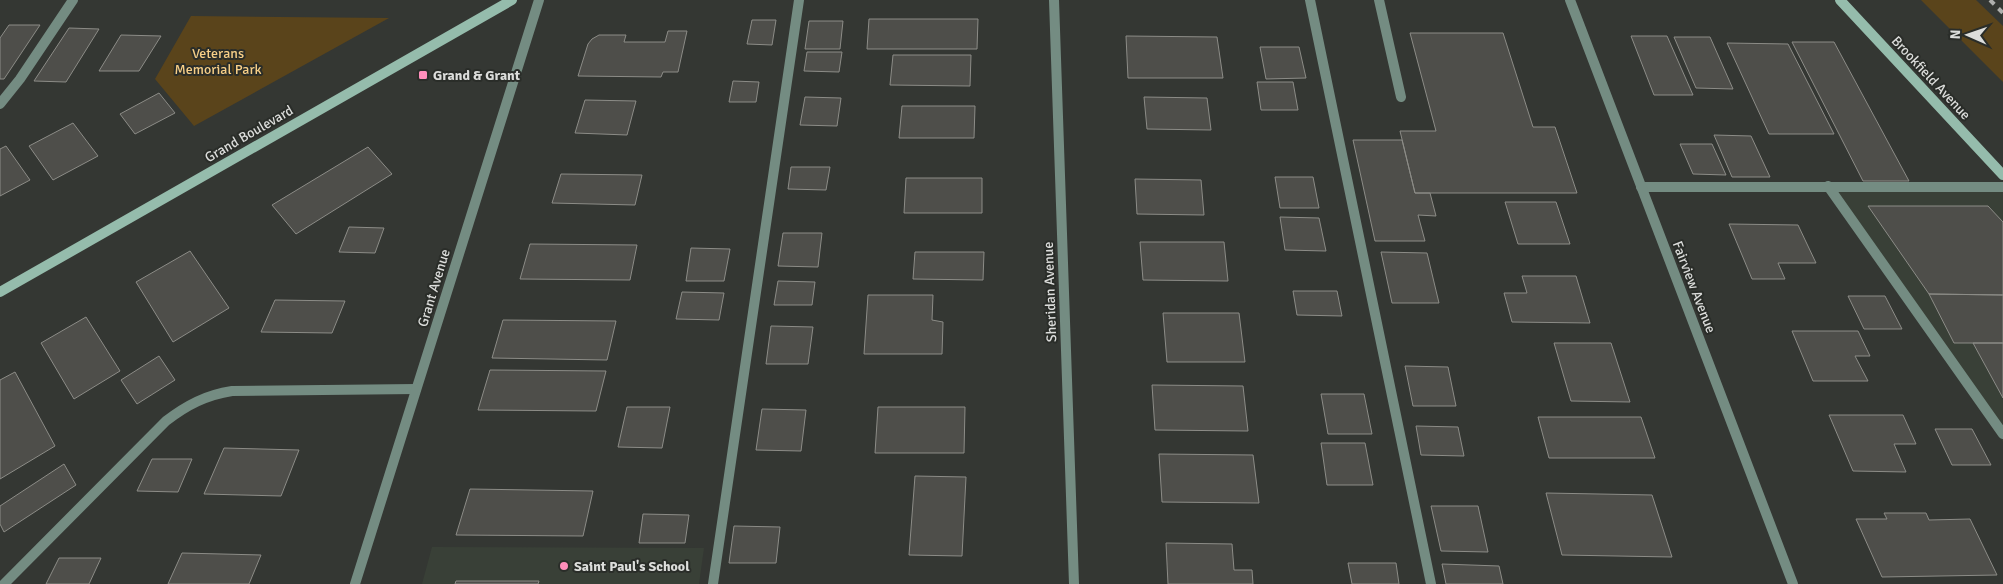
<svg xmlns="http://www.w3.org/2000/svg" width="2003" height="584" viewBox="0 0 2003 584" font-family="Signika,sans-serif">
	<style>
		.built { fill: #394037 }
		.green { fill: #5a441b }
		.building { fill: #4e4e4a; stroke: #8c8c87 }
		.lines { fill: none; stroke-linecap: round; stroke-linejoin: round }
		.lane { stroke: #748c82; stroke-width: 10 }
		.street { stroke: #748c82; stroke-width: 10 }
		.secondary { stroke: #95bcac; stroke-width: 10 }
		.rail { stroke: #aeafad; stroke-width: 4; stroke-dasharray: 6 6; stroke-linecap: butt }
		.poi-dot { fill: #ff8ebb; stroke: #2a2d29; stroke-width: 2 }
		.labels { text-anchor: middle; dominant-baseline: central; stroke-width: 4; stroke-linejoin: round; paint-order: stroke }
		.park-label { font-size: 14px; fill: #f7cf87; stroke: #2a2d29 }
		.poi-label { font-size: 14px; font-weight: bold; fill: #dcdddb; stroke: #2a2d29; text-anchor: start }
		.street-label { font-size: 14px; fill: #dcdddb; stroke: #2a2d29 }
	</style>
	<rect width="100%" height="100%" fill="#343733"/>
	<!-- built -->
	<path class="built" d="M 1827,190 L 2003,190 L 2003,442 Z
		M 432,547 L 704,548 L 699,584 L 422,584 Z"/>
	<!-- green -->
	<path class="green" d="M 1921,0 L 1976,0 L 2003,26 L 2003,82 Z
		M 191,16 L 389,18 L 194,126 L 155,79 Z"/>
	<!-- building -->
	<path class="building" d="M 869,19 L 978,19 L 977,49 L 867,49 Z
		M 752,20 L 776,20 L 772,45 L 747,44 Z
		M 809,21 L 843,21 L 840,49 L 805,49 Z
		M 9,25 L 40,25 L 4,79 L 0,79 L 0,38 Z
		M 69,28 L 99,29 L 66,82 L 34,81 Z
		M 668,31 L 687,31 L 678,72 L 663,72 L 661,77 L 578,76 L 588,44 L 592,39 L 599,35 L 626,35 L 624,42 L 665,42 Z
		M 1410,33 L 1503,33 L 1533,127 L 1555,127 L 1577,193 L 1415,193 L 1400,131 L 1436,131 Z
		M 121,35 L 161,36 L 139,71 L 99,71 Z
		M 1126,36 L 1217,37 L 1223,78 L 1128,78 Z
		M 1631,36 L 1667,36 L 1693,95 L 1654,95 Z
		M 1674,37 L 1710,37 L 1733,89 L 1696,88 Z
		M 1792,42 L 1834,42 L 1909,181 L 1863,181 Z
		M 1727,43 L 1788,44 L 1834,134 L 1769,134 Z
		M 1260,47 L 1299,47 L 1306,78 L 1266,79 Z
		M 807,52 L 842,52 L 839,72 L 804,71 Z
		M 893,55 L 971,55 L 970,86 L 890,85 Z
		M 733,81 L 759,82 L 756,102 L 729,102 Z
		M 1257,82 L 1293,82 L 1298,110 L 1261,110 Z
		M 159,93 L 175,113 L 135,134 L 120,114 Z
		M 805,97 L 841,98 L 837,126 L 800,125 Z
		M 1144,97 L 1207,98 L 1211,130 L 1147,129 Z
		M 585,100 L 636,101 L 627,135 L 575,133 Z
		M 902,106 L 975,106 L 974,138 L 899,138 Z
		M 73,123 L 98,156 L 53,180 L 29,146 Z
		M 1714,135 L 1751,136 L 1770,177 L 1732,177 Z
		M 1353,140 L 1402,140 L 1415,193 L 1430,193 L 1436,216 L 1418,215 L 1425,241 L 1375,241 Z
		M 1680,144 L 1712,144 L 1726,175 L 1693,174 Z
		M 6,146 L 30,180 L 0,196 L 0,149 Z
		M 368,147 L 392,174 L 296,234 L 272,205 Z
		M 791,167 L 830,167 L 826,190 L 788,189 Z
		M 561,174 L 642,175 L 635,205 L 552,203 Z
		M 1275,177 L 1313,177 L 1319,208 L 1280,208 Z
		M 906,178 L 982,178 L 982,213 L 904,213 Z
		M 1135,179 L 1201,180 L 1204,215 L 1137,214 Z
		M 1505,202 L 1556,202 L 1570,244 L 1518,244 Z
		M 1868,206 L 1988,206 L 2003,222 L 2003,295 L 1929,294 Z
		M 1280,217 L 1319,218 L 1326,251 L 1285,250 Z
		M 1729,224 L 1798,225 L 1816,263 L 1778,263 L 1785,279 L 1752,279 Z
		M 349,227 L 384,228 L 375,253 L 339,252 Z
		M 783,233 L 822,233 L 818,267 L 778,266 Z
		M 1140,242 L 1224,242 L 1228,281 L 1143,280 Z
		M 530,244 L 637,245 L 630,280 L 520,279 Z
		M 691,248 L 730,249 L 724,281 L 686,281 Z
		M 190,251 L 229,308 L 173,342 L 136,282 Z
		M 915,252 L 984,252 L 983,280 L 913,279 Z
		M 1381,252 L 1427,253 L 1439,303 L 1392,303 Z
		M 1522,276 L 1576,276 L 1590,323 L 1512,322 L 1504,293 L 1527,293 Z
		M 778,281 L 815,282 L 812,305 L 774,305 Z
		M 1293,291 L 1337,291 L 1342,316 L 1297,315 Z
		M 682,292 L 724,293 L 719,320 L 676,319 Z
		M 1929,294 L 2003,295 L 2003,343 L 1954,343 Z
		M 868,295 L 933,295 L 932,320 L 943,322 L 942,354 L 864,354 Z
		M 1848,296 L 1885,296 L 1902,329 L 1864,329 Z
		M 275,300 L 345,301 L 332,333 L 261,332 Z
		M 1163,313 L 1239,313 L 1245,362 L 1167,362 Z
		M 86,317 L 120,371 L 74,399 L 41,343 Z
		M 503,320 L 616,321 L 607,360 L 492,358 Z
		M 771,326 L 813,327 L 808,364 L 766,364 Z
		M 1792,331 L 1858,331 L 1870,356 L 1855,356 L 1868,381 L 1813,381 Z
		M 1554,343 L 1611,343 L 1630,402 L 1571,401 Z
		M 1973,343 L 2003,343 L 2003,398 Z
		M 159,356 L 175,380 L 137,404 L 121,380 Z
		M 1405,366 L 1448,367 L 1456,406 L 1413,406 Z
		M 490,370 L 606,371 L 596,411 L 478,410 Z
		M 15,372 L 55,446 L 0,479 L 0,380 Z
		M 1152,385 L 1243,386 L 1248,431 L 1155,430 Z
		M 1321,394 L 1364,394 L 1372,434 L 1328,434 Z
		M 627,407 L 670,407 L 662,448 L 618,447 Z
		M 878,407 L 965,407 L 964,453 L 875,453 Z
		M 762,409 L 806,410 L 801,451 L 756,450 Z
		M 1829,415 L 1903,415 L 1916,444 L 1894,444 L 1906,472 L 1853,471 Z
		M 1538,417 L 1641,417 L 1655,458 L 1549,458 Z
		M 1416,426 L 1458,427 L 1464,456 L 1421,455 Z
		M 1935,429 L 1972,429 L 1991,465 L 1952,465 Z
		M 1321,443 L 1365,443 L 1373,485 L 1327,485 Z
		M 224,448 L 299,450 L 281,496 L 204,494 Z
		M 1159,454 L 1253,455 L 1259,503 L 1162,502 Z
		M 152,459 L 192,459 L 178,492 L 137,491 Z
		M 64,464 L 76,485 L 4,532 L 0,524 L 0,506 Z
		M 915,476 L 966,477 L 962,556 L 909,555 Z
		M 470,489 L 593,491 L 583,536 L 456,535 Z
		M 1546,493 L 1652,495 L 1672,557 L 1562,555 Z
		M 1431,506 L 1478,506 L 1488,552 L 1441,551 Z
		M 1884,513 L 1926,513 L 1929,520 L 1970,519 L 1997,575 L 1882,577 L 1856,519 L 1887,519 Z
		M 643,514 L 689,515 L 685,543 L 639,543 Z
		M 734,526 L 780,527 L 776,563 L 729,563 Z
		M 1166,543 L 1232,544 L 1234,570 L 1252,570 L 1253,584 L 1168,584 Z
		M 182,553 L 261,555 L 249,584 L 168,584 Z
		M 59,558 L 101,558 L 89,584 L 46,584 Z
		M 1348,563 L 1396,563 L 1399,584 L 1352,584 Z
		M 1442,564 L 1499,566 L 1503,584 L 1446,584 Z
		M 456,581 L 539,581 L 538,584 L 455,584 Z"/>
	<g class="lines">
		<!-- lane -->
		<path class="lane" d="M 1310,0 L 1431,584
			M 1379,0 L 1401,97
			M 0,104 L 20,79 L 73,0
			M 1828,186 L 2003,434
			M 1641,187 L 2003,187
			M 4,584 L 166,421 C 187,405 206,395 232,391 L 416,389
			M 713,584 L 799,0"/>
		<!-- street -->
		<path class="street" d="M 1054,0 L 1074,584
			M 1570,0 L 1793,584
			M 355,584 L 539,0"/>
		<!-- secondary -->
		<path class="secondary" d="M 1840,0 L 2003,175
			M 0,292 L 512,0"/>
		<!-- rail -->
		<path class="rail" d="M 1990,0 L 2003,13"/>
	</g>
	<!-- markers -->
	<g class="poi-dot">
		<rect x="418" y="70" width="10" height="10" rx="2.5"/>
		<circle cx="564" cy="566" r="5"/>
	</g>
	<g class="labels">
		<!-- park labels -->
		<g class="park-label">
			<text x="218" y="53">Veterans<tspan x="218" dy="16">Memorial Park</tspan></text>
		</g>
		<!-- poi labels -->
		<g class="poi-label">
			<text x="433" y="75">Grand &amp; Grant</text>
			<text x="574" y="566">Saint Paul's School</text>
		</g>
		<!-- street labels -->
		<g class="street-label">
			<text transform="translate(1931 78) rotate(47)">Brookfield Avenue</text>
			<text transform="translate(249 134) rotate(-30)">Grand Boulevard</text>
			<text transform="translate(1694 287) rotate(69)">Fairview Avenue</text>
			<text transform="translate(434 288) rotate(-73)">Grant Avenue</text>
			<text transform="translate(1050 292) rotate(-92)">Sheridan Avenue</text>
		</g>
	</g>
	<!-- north arrow -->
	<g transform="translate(1968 35) rotate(272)" stroke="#2a2d29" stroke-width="4" paint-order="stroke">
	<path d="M0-4L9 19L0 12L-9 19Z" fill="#dcdddb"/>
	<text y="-8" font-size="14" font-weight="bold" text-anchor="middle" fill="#dcdddb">N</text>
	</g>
</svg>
